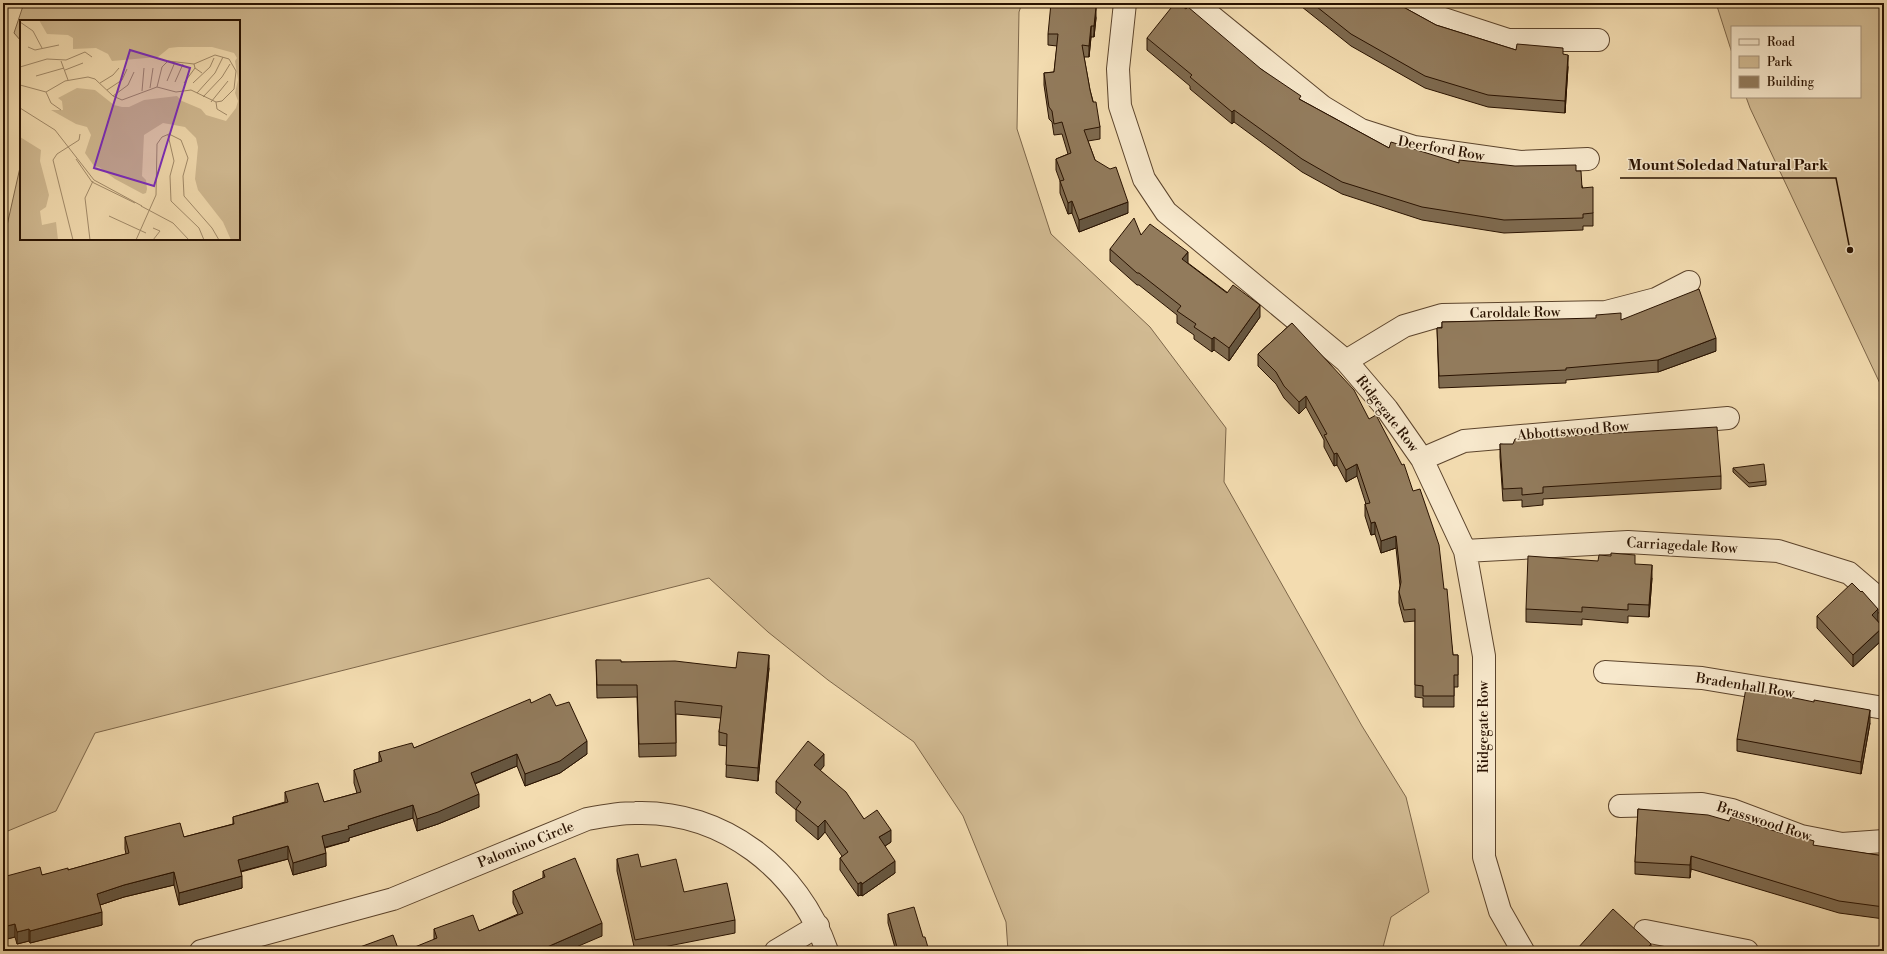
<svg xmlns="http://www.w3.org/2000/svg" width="1887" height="954" viewBox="0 0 1887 954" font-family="'Libre Bodoni',serif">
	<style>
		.green { fill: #d1ba92; stroke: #7d6649 }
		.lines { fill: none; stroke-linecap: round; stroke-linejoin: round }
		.minor-casing { stroke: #5c442c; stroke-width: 24 }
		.minor { stroke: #f7e8cc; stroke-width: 22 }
		.wall { fill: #7e6a4f; stroke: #291200 }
		.shaded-wall { fill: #665640; stroke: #291200 }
		.building { fill: #927b5c; stroke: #291200 }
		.labels { text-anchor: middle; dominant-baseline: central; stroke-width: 3; stroke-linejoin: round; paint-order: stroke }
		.street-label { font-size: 14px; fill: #291200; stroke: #f7e8cc }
		.inset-road { fill: none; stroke: #a28b6a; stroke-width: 1 }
		.view { fill: #7b2cbf; fill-opacity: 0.15; stroke: #7b2cbf; stroke-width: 2 }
		.inset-edge { fill: none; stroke: #291200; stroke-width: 2 }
		.leader { fill: none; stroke: #291200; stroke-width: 1.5 }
		.callout-dot { fill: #291200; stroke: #f7e8cc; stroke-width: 1.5 }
		.callout-label { font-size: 15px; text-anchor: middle; font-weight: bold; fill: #291200; stroke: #f7e8cc; stroke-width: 3; stroke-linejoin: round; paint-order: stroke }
	</style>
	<rect width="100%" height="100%" fill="#f3dcb0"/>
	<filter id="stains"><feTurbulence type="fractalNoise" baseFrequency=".005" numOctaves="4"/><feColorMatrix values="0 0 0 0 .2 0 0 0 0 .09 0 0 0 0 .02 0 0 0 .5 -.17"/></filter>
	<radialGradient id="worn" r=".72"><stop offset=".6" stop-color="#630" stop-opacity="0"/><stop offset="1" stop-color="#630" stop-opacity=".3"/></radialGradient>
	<!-- green -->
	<path class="green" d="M 24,3 L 1022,3 L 1019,12 L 1017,129 L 1051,234 L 1150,327 L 1226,428 L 1224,482 L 1362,726 L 1406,797 L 1429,892 L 1391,917 L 1382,951 L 1008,951 L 1006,922 L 963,816 L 914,742 L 828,680 L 768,632 L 709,578 L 95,733 L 56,811 L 3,833 L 3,234 L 6,230 L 21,163 L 21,239 L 239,239 L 239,21 L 21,21 L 21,41 L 14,33 Z
		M 1716,3 L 1884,3 L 1884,392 L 1750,108 L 1746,97 L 1860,97 L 1860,27 L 1732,27 L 1732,53 Z"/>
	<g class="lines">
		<!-- minor casing -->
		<g class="minor-casing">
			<path id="minor" d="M 1125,3 L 1118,69 L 1120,106 L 1144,179 L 1166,212 L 1346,361 L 1387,409 L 1422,459 L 1465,551 L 1484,656 L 1484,857 L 1500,911 L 1523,951
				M 1195,3 L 1323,107 L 1361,130 L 1414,147 L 1520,162 L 1588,159
				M 1406,3 L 1416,10 L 1508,40 L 1598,40
				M 1346,361 L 1404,326 L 1442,315 L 1606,312 L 1656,299 L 1689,282
				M 1422,459 L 1464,441 L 1728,418
				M 1465,551 L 1628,542 L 1778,551 L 1849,573 L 1884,603
				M 1605,672 L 1702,678 L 1884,708
				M 1620,806 L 1702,804 L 1732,810 L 1801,836 L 1842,844 L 1884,841
				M 1645,931 L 1747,951
				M 201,951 L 393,899 L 587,819 C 603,816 619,813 635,813 C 724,810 799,870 827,951
				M 776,951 L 818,926"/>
		</g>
		<!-- minor -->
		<use href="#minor" class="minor"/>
	</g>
	<!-- wall -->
	<path class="wall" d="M 1093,3 L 1093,7 L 1096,18 L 1094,37 L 1091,37 L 1089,57 L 1084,57 L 1090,90 L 1100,127 L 1100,139 L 1088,141 L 1095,160 L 1128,213 L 1079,232 L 1072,213 L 1068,214 L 1060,193 L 1060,181 L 1056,170 L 1056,159 L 1068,154 L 1062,134 L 1054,135 L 1052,122 L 1049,119 L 1044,85 L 1044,73 L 1054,72 L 1057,46 L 1048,45 L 1048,34 Z
		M 1297,3 L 1396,3 L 1436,25 L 1516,50 L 1563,54 L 1568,67 L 1565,113 L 1488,107 L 1425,88 L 1351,46 Z
		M 1147,38 L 1261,69 L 1301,100 L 1389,148 L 1459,163 L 1576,171 L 1593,213 L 1593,226 L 1583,226 L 1583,230 L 1504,233 L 1422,220 L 1342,194 L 1302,172 L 1234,122 L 1232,124 L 1190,89 L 1190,86 L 1147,50 Z
		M 1141,235 L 1188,263 L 1260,317 L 1229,361 L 1214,350 L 1212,352 L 1194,339 L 1194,335 L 1177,323 L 1177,315 L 1139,285 L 1137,285 L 1110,261 L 1110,249 Z
		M 1621,320 L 1716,351 L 1658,372 L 1566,380 L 1566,383 L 1439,388 L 1437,328 L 1442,328 L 1442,322 Z
		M 1292,323 L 1444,589 L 1453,655 L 1458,655 L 1458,687 L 1454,687 L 1454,707 L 1423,707 L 1423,698 L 1415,697 L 1415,621 L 1404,622 L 1399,603 L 1399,592 L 1400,586 L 1396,548 L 1381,553 L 1375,534 L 1371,535 L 1365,516 L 1365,504 L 1366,504 L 1357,476 L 1346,482 L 1337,465 L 1334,466 L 1324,447 L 1324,440 L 1306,407 L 1299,414 L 1284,398 L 1276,384 L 1258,366 L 1258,354 Z
		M 1500,444 L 1721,476 L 1721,489 L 1543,499 L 1543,505 L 1522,507 L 1522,500 L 1503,501 L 1500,457 Z
		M 1733,468 L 1766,481 L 1766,485 L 1749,487 L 1733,472 Z
		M 1635,564 L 1652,578 L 1649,617 L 1628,616 L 1628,623 L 1582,619 L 1582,625 L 1526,622 L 1526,609 Z
		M 1861,592 L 1878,621 L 1883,639 L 1853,667 L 1817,628 L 1817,616 Z
		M 596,660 L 621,662 L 736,668 L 769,668 L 758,781 L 726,777 L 727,746 L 719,745 L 719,732 L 721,718 L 676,714 L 676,756 L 639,757 L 637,697 L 597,698 Z
		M 531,703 L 556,706 L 587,754 L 560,773 L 525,786 L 517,766 L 475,784 L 479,807 L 438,824 L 417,831 L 413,818 L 349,838 L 349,841 L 325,848 L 326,866 L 293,875 L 288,859 L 241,872 L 242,888 L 179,905 L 174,885 L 124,897 L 100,905 L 102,925 L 30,943 L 29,941 L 17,944 L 15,937 L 3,940 L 42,875 L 68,870 L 126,854 L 125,849 L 125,837 L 184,837 L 233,824 L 233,817 L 285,802 L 285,792 L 324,802 L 357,793 L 354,783 L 354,770 L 379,762 L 379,752 L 414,748 Z
		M 1870,723 L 1861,774 L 1737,751 L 1737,739 Z
		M 824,766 L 820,770 L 864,819 L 891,842 L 885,846 L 895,873 L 862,896 L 861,895 L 858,896 L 840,870 L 840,858 L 842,856 L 825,832 L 818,840 L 796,821 L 796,810 L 776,793 L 776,781 Z
		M 1638,809 L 1814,846 L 1884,856 L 1884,919 L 1839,913 L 1691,869 L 1690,878 L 1635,874 L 1635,862 Z
		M 617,859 L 641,867 L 684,892 L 735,920 L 735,933 L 643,951 L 635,951 L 617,871 Z
		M 543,871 L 602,936 L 434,939 L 434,929 L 479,931 L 518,914 L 513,903 L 513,891 L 543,878 Z
		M 888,914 L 923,937 L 929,951 L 896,951 L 888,923 Z"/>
	<!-- shaded-wall -->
	<path class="shaded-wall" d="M 1096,7 L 1096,18 L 1094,37 L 1094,26 Z
		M 1091,26 L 1091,37 L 1089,57 L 1089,46 Z
		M 1568,55 L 1568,67 L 1565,113 L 1565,101 Z
		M 1234,110 L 1234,122 L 1232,124 L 1232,112 Z
		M 1072,201 L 1072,213 L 1068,214 L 1068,203 Z
		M 1128,202 L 1128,213 L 1079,232 L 1079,220 Z
		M 1188,252 L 1188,265 L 1182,259 Z
		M 1260,305 L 1260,317 L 1229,361 L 1229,348 Z
		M 1214,337 L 1214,350 L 1212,352 L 1212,339 Z
		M 1716,338 L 1716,351 L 1658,372 L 1658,360 Z
		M 1306,396 L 1306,407 L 1299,414 L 1299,402 Z
		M 1337,453 L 1337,465 L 1334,466 L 1334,454 Z
		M 1357,464 L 1357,476 L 1346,482 L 1346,470 Z
		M 1375,522 L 1375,534 L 1371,535 L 1371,523 Z
		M 1396,536 L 1396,548 L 1381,553 L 1381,541 Z
		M 1652,565 L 1652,578 L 1649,617 L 1649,605 Z
		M 1878,609 L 1878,621 L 1872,627 L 1872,615 Z
		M 1883,627 L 1883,639 L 1853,667 L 1853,655 Z
		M 769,655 L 769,668 L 758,781 L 758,768 Z
		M 1870,710 L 1870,723 L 1861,774 L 1861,762 Z
		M 587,741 L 587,754 L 560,773 L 525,786 L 525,774 Z
		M 517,754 L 517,766 L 471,785 L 471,773 Z
		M 824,754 L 824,766 L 814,778 L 814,765 Z
		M 479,794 L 479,807 L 438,824 L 417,831 L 417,819 Z
		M 413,805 L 413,818 L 349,838 L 349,841 L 322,848 L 322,836 L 348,826 Z
		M 825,820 L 825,832 L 818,840 L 818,827 Z
		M 891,830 L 891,842 L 879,850 L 879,837 Z
		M 288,846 L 288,859 L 238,872 L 238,860 Z
		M 326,853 L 326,866 L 293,875 L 293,863 Z
		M 1691,856 L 1691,869 L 1690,878 L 1690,865 Z
		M 895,861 L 895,873 L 862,896 L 862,884 Z
		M 174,872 L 174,885 L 124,897 L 97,906 L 97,894 L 124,885 Z
		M 242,876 L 242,888 L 179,905 L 179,893 Z
		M 861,882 L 861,895 L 858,896 L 858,884 Z
		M 102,912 L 102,925 L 30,943 L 30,931 Z
		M 602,923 L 602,936 L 567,951 L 538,951 Z
		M 15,924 L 15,937 L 3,940 L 3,927 Z
		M 29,929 L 29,941 L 17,944 L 17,932 Z
		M 1651,944 L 1651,951 L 1644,951 Z"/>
	<!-- building -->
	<path class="building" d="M 1051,3 L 1092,3 L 1092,6 L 1096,7 L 1094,26 L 1091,26 L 1089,46 L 1082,45 L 1090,90 L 1093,102 L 1096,102 L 1100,127 L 1084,130 L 1095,160 L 1110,169 L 1116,167 L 1128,202 L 1079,220 L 1072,201 L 1068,203 L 1060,181 L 1064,180 L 1056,159 L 1071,153 L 1062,122 L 1054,124 L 1052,111 L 1049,107 L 1044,73 L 1054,72 L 1058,34 L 1048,34 Z
		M 1175,3 L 1178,3 L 1186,9 L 1188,7 L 1261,69 L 1301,96 L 1299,99 L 1389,148 L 1391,142 L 1459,163 L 1459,160 L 1515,166 L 1576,165 L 1576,171 L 1581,171 L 1582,188 L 1593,187 L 1593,213 L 1583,214 L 1583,218 L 1504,220 L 1422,207 L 1342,182 L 1302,159 L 1234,110 L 1232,112 L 1190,77 L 1192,75 L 1147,38 Z
		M 1312,3 L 1396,3 L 1436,25 L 1516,50 L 1517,44 L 1563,48 L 1563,54 L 1568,55 L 1565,101 L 1488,95 L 1425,76 L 1351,34 Z
		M 1134,218 L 1141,235 L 1150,224 L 1188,252 L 1182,259 L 1227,293 L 1233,285 L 1260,305 L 1229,348 L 1214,337 L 1212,339 L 1194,327 L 1196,324 L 1177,311 L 1181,306 L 1139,273 L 1137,273 L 1110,249 Z
		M 1699,289 L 1716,338 L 1658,360 L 1566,368 L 1566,370 L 1439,376 L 1437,328 L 1442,328 L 1442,322 L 1596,318 L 1596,315 L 1621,313 L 1621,320 Z
		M 1292,323 L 1354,390 L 1369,419 L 1376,415 L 1402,465 L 1404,464 L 1413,491 L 1420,489 L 1439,545 L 1444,589 L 1447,589 L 1453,655 L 1458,655 L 1458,675 L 1454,675 L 1454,696 L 1423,696 L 1423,686 L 1415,685 L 1415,609 L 1404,610 L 1399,592 L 1401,582 L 1396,536 L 1381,541 L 1375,522 L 1371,523 L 1365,504 L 1370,503 L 1357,464 L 1346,470 L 1337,453 L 1334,454 L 1324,435 L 1327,434 L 1306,396 L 1299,402 L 1284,386 L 1276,372 L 1258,354 Z
		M 1717,427 L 1721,476 L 1543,487 L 1543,493 L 1522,495 L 1522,488 L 1503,489 L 1500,444 L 1513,444 L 1515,439 Z
		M 1764,464 L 1766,481 L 1749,483 L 1733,468 Z
		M 1611,553 L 1635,555 L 1635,564 L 1652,565 L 1649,605 L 1628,604 L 1628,610 L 1582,607 L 1582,612 L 1526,609 L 1528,556 L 1598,561 L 1599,555 L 1611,556 Z
		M 1852,583 L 1861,592 L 1862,591 L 1878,609 L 1872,615 L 1883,627 L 1853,655 L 1817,616 Z
		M 738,652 L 769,655 L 758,768 L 726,765 L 727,734 L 719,732 L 722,706 L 675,701 L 676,743 L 639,744 L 637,685 L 597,685 L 596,660 L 621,660 L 621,662 L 675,661 L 736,668 Z
		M 1746,688 L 1814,702 L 1814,700 L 1870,710 L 1861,762 L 1737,739 Z
		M 550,694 L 556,706 L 569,702 L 587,741 L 560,761 L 525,774 L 517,754 L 471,773 L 479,794 L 438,812 L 417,819 L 413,805 L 348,826 L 349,829 L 322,836 L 326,853 L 293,863 L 288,846 L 238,860 L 242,876 L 179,893 L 174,872 L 124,885 L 97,894 L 102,912 L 30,931 L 29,929 L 17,932 L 15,924 L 3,927 L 3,877 L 40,867 L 42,875 L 68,868 L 68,870 L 129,853 L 125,837 L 180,823 L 184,837 L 234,824 L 233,817 L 288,802 L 285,792 L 318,783 L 324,802 L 361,792 L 354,770 L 382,761 L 379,752 L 412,743 L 414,748 L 530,699 L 531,703 Z
		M 808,741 L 824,754 L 814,765 L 846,792 L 864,819 L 877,810 L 891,830 L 879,837 L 895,861 L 862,884 L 861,882 L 858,884 L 840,858 L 848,852 L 825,820 L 818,827 L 796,809 L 801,802 L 776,781 Z
		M 1638,809 L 1708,815 L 1729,821 L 1731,817 L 1790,836 L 1791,834 L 1814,841 L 1813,845 L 1884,856 L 1884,907 L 1839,901 L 1691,856 L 1690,865 L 1635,862 Z
		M 638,854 L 641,867 L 676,859 L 684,892 L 727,883 L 735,920 L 635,940 L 617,859 Z
		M 575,858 L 602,923 L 538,951 L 405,951 L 437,938 L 434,929 L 473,915 L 479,931 L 523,913 L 513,891 L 545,877 L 543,871 Z
		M 914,907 L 923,937 L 925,937 L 929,951 L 898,951 L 888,914 Z
		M 1613,909 L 1651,944 L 1644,951 L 1579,951 L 1577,949 Z
		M 393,935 L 399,951 L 349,951 Z
		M 1719,949 L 1729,951 L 1718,951 Z"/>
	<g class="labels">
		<!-- street labels -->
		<g class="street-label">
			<text transform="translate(1441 149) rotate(10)">Deerford Row</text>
			<text transform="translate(1515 313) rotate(-1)">Caroldale Row</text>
			<text transform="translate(1387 414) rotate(52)">Ridgegate Row</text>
			<text transform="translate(1573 431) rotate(-5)">Abbottswood Row</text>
			<text transform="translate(1682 546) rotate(3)">Carriagedale Row</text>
			<text transform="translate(1745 686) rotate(9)">Bradenhall Row</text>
			<text transform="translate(1484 727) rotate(-90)">Ridgegate Row</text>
			<text transform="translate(1764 822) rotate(18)">Brasswood Row</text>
			<text transform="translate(526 845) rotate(-22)">Palomino Circle</text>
		</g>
	</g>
	<!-- overview -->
	<g transform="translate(20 20)">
		<rect width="220" height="220" fill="#f3dcb0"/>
		<path d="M 19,0 L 220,0 L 220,220 L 211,220 L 203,202 L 178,170 L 175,159 L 178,127 L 176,118 L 165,107 L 143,103 L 124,115 L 122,156 L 126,160 L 127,169 L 126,173 L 123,174 L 95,159 L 79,147 L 74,146 L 65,133 L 71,115 L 67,107 L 56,104 L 31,90 L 43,90 L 42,81 L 38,78 L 57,68 L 75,70 L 94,85 L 102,87 L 109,87 L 124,80 L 157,76 L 162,81 L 181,89 L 186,95 L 206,101 L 216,88 L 218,81 L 215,73 L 218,60 L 215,41 L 217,38 L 214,33 L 192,27 L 158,27 L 149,28 L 138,37 L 92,41 L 88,34 L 76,28 L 53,29 L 53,18 L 48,15 L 27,14 ZM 0,117 L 21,130 L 20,141 L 29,175 L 26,187 L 20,191 L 22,205 L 36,202 L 38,220 L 0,220 Z" fill="#d1ba92"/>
		<path class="inset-road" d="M 0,2 L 13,11 L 22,28M 8,27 L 15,30 L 39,25M 41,41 L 48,60M 174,44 L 175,48 L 182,53M 0,47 L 27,39 L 46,40 L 65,32 L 72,37M 45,50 L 63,43M 16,56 L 44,48M 147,61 L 155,42M 155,62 L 163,44M 80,63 L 93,55 L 99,48M 164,63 L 175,48M 173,63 L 190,47 L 194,38M 0,65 L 26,72 L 45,61 L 68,57 L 75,59 L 93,76 L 102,80 L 137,67 L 156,72 L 171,70 L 196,82 L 202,81 L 214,69 L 216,51 L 209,39 L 195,35 L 174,44 L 148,41 L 142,47 L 137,67M 130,68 L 133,48M 87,70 L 102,60 L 107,49M 122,71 L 124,48M 26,72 L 31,83 L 41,90M 177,73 L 195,53 L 203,37M 93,76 L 108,65 L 114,52M 183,77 L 202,57 L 210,44M 191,82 L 208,61M 196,82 L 197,89 L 207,95M 0,88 L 35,110 L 74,160 L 122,186M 148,115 L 154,141 L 150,156 L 151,181 L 179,208 L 184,220M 56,139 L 72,162 L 115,183M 121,186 L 153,203 L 169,220M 89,196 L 126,213M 133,208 L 140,211 L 133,220M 53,220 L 33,140 L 37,134 L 59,120 L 60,114M 70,220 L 65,178 L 73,161M 116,220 L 136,175 L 137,124 L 142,117 L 149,114 L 161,120 L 168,138 L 163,156 L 164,176 L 192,208 L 199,220"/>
		<path class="view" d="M 110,30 L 170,48 L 134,166 L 74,148 Z"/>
		<rect width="220" height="220" class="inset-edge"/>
	</g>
	<!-- callouts -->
	<path class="leader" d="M1850 250L1836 178H1620"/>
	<circle class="callout-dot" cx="1850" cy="250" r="4"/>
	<g class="callout-label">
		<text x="1728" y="170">Mount Soledad Natural Park</text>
	</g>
	<!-- margin -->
	<rect width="1887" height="954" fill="none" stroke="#f3dcb0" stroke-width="16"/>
	<rect x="4" y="4" width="1879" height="946" fill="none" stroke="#291200" stroke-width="2"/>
	<rect x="8" y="8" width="1871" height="938" fill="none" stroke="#291200"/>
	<!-- legend -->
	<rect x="1731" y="26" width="130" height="72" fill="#f7e8cc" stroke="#a5927a"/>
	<rect x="1739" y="39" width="20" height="6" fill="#f7e8cc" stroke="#a5927a"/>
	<text x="1767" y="46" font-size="12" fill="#291200">Road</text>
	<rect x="1739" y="56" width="20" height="12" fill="#d1ba92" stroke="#a5927a"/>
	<text x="1767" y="66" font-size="12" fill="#291200">Park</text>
	<rect x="1739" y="76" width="20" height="12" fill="#927b5c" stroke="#a5927a"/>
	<text x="1767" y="86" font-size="12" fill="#291200">Building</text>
	<rect width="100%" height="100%" filter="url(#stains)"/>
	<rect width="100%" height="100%" fill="url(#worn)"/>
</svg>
